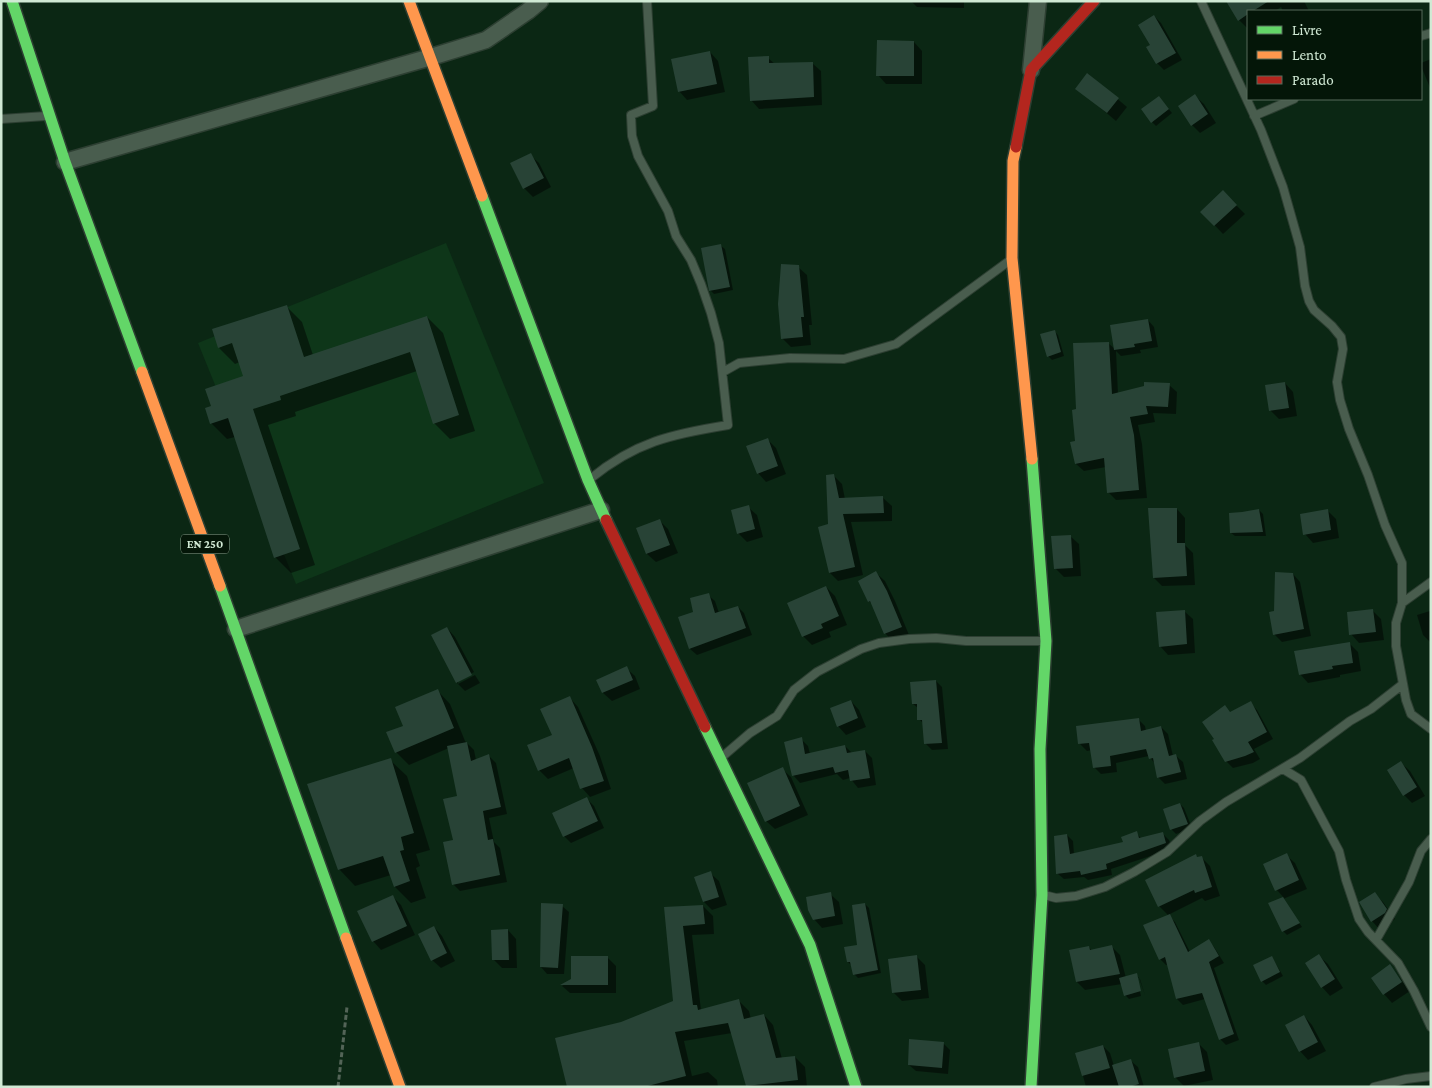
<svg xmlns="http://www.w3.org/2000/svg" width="1432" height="1088" viewBox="0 0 1432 1088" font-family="'Crimson Pro',serif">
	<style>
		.built { fill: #0e3619 }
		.shadow { fill: #0007 }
		.building { fill: #284336 }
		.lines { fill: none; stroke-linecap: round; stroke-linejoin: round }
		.lane-casing { stroke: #2d3f32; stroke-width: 10 }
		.street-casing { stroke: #2d3f32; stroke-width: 19 }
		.fast-casing { stroke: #2d3f32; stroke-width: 14 }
		.slow-casing { stroke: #2d3f32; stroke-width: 14 }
		.jam-casing { stroke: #2d3f32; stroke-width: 14 }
		.path { stroke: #536457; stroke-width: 3; stroke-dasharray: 5 2.5; stroke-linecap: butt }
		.lane { stroke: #495d4e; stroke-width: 8 }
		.street { stroke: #495d4e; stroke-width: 16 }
		.fast { stroke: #63d668; stroke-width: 11 }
		.slow { stroke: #ff974d; stroke-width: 11 }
		.jam { stroke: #b3261e; stroke-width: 11 }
		.labels { text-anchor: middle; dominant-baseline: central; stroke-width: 4.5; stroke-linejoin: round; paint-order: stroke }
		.shield { fill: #041608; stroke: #93aa97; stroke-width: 1 }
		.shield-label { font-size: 12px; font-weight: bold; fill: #d0e9d4 }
	</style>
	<rect width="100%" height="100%" fill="#0b2714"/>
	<!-- built -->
	<path class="built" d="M 446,243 L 544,483 L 296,584 L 198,343 Z"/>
	<!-- shadow -->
	<path class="shadow" d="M 911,1 L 964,1 L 964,8 L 917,7 Z
		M 1227,1 L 1304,1 L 1309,11 L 1283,11 L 1281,7 L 1275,11 L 1248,11 L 1247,28 L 1239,20 Z
		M 1154,16 L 1161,23 L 1182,60 L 1164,70 L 1157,63 Z
		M 914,42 L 922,51 L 922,84 L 886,84 L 878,75 Z
		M 710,52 L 718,61 L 725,92 L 687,100 L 679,91 Z
		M 768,58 L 775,64 L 812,63 L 821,71 L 822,105 L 759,109 L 751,100 Z
		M 1431,59 L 1431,90 L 1421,66 L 1421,63 Z
		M 1088,74 L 1127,107 L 1116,121 L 1077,88 Z
		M 1195,96 L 1204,104 L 1216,123 L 1200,133 L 1192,125 Z
		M 1159,97 L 1172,113 L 1156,126 L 1152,122 Z
		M 530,155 L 539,163 L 551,187 L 533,197 L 524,188 Z
		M 1223,192 L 1245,214 L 1223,234 L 1202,212 Z
		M 721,246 L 725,249 L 733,290 L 714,294 L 710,290 Z
		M 798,267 L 807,275 L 812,325 L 809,325 L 811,345 L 791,347 L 782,338 Z
		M 286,306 L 302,322 L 313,355 L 427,317 L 443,333 L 475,431 L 450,439 L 434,423 L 417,371 L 295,412 L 296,416 L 268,425 L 315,565 L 291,573 L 275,557 L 235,437 L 227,439 L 211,423 L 212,407 L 245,377 L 240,362 L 235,364 L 219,348 Z
		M 1148,320 L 1154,327 L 1158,347 L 1140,350 L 1141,353 L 1121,356 L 1116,351 L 1118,394 L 1169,385 L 1177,392 L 1176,414 L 1153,413 L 1155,422 L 1138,425 L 1142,444 L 1147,498 L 1116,500 L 1108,492 L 1106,467 L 1084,471 L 1076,464 L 1078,410 L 1108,343 L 1115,349 Z
		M 1054,331 L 1058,335 L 1064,356 L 1052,360 L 1048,356 Z
		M 1285,383 L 1293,392 L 1297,416 L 1279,419 L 1270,410 Z
		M 767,439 L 776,448 L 786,474 L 766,482 L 758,473 Z
		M 833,475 L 842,484 L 845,499 L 883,498 L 892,506 L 892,521 L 851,522 L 863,575 L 838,581 L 830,573 L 829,525 Z
		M 748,507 L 757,515 L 763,537 L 747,542 L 738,533 Z
		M 1177,509 L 1185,518 L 1185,545 L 1193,553 L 1195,585 L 1162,586 L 1154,578 Z
		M 1259,510 L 1263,514 L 1266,536 L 1235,536 L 1231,533 Z
		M 1328,511 L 1336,519 L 1339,538 L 1313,543 L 1305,534 Z
		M 659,520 L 668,529 L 678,553 L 656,562 L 647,554 L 637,529 Z
		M 1070,536 L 1079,544 L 1081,576 L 1064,577 L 1055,568 Z
		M 876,573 L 885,581 L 895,601 L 909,635 L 893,642 L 885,633 L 872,604 L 869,601 Z
		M 1293,574 L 1300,582 L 1311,636 L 1282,642 L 1275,635 L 1275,612 Z
		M 826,587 L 835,596 L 847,625 L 829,632 L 831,637 L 812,645 L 803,636 Z
		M 708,595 L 715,601 L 719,613 L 738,607 L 744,613 L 752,635 L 697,655 L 690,649 Z
		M 1184,611 L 1193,619 L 1195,653 L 1168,655 L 1160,646 Z
		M 1373,611 L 1381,619 L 1384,640 L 1359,643 L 1351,634 Z
		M 1430,611 L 1431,612 L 1431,643 L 1423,635 L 1417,615 Z
		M 447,628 L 455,637 L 474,672 L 458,681 L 458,684 L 475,675 L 480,683 L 465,691 L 457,683 Z
		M 1349,643 L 1358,652 L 1361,671 L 1340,675 L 1340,677 L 1308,683 L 1300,674 Z
		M 626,668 L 635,676 L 640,689 L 612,701 L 603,693 L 598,680 Z
		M 936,681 L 942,687 L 948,749 L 932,750 L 926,744 L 924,724 L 919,719 L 918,708 L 913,704 Z
		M 437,690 L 450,704 L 465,741 L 474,750 L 476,760 L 489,756 L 496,763 L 507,814 L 489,818 L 494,842 L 500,848 L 507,882 L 460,891 L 453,884 L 454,841 L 459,797 L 449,748 L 409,765 L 396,752 L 404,726 Z
		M 570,698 L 578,707 L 600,756 L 611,789 L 590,797 L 582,788 L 574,768 L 548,779 L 539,770 Z
		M 851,701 L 859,710 L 866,727 L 846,735 L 838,726 Z
		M 1250,703 L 1257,710 L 1273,739 L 1254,749 L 1260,759 L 1253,763 L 1233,768 L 1226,761 L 1231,713 Z
		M 1138,719 L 1145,726 L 1146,731 L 1161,727 L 1168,734 L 1173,756 L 1176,756 L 1183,762 L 1187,779 L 1165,784 L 1158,777 L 1155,764 L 1149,756 L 1116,763 L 1117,772 L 1101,774 L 1094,767 L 1092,750 L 1087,751 L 1080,744 Z
		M 801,739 L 808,746 L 810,754 L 845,746 L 852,753 L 865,751 L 872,758 L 876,785 L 858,788 L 850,778 L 843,780 L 837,774 L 800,783 L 793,775 Z
		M 390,760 L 407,776 L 430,850 L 416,854 L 420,866 L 416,868 L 426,898 L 411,903 L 395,887 L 391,875 L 355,886 L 339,869 Z
		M 1401,763 L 1410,771 L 1425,796 L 1412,803 L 1404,795 Z
		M 782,769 L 791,777 L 808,815 L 775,829 L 766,821 Z
		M 587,799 L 594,806 L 604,828 L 571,843 L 564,836 Z
		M 1180,804 L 1184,808 L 1192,828 L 1176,834 L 1172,830 L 1165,810 Z
		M 1136,833 L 1142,839 L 1163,834 L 1169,840 L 1172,849 L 1111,869 L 1112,875 L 1088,880 L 1084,877 L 1064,879 L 1058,874 L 1067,835 L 1073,841 L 1074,854 L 1125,843 Z
		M 1286,855 L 1295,863 L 1307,889 L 1283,899 L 1302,927 L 1287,935 L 1283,931 L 1270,903 L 1284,898 L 1277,890 Z
		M 1196,856 L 1198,858 L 1201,857 L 1210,866 L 1220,896 L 1205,901 L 1202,898 L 1168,915 L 1175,922 L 1190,952 L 1208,941 L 1214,947 L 1224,963 L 1214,968 L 1239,1040 L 1226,1045 L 1220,1039 L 1205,999 L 1183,1005 L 1177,999 L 1168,964 L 1166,965 L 1160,959 L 1169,916 L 1159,906 L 1146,880 Z
		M 710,873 L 719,881 L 727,905 L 712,910 L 704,902 Z
		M 830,894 L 839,902 L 843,924 L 822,928 L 814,919 Z
		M 1374,894 L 1383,902 L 1395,919 L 1380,930 L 1372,921 Z
		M 393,897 L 401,905 L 415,935 L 381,950 L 373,941 Z
		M 865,904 L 869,908 L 881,973 L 858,978 L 854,974 L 852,966 L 848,962 L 858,946 Z
		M 562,906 L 569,912 L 564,974 L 547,974 L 541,967 Z
		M 703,906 L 713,916 L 714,934 L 692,935 L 701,1010 L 739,1001 L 749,1011 L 751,1019 L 764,1015 L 773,1025 L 782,1059 L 795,1057 L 805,1067 L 807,1087 L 748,1087 L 732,1033 L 684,1041 L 692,1076 L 708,1072 L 717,1080 L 718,1087 L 568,1087 L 621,1023 L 675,1002 L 665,909 Z
		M 434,927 L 442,936 L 455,961 L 441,968 L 432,960 Z
		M 508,930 L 516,939 L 517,968 L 502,968 L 494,960 Z
		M 1111,946 L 1120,955 L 1126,978 L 1136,975 L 1140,979 L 1145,995 L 1139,978 L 1137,978 L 1141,996 L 1129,999 L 1125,995 L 1122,984 L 1085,990 L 1077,982 L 1089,947 L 1092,951 Z
		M 1319,956 L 1328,964 L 1343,988 L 1330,996 L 1322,987 Z
		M 607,957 L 616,966 L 616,993 L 570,993 L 562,986 Z
		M 917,957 L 925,965 L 929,998 L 902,1001 L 893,992 Z
		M 1272,957 L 1283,976 L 1266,985 L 1262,981 Z
		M 1390,966 L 1410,991 L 1392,1003 L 1384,994 Z
		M 1304,1016 L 1312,1025 L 1326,1051 L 1308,1060 L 1300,1051 Z
		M 943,1043 L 950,1050 L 948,1074 L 916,1071 L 909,1065 Z
		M 1199,1044 L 1207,1052 L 1213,1080 L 1184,1086 L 1175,1077 Z
		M 1103,1046 L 1110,1053 L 1114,1066 L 1131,1061 L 1138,1067 L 1144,1087 L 1086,1087 L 1077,1054 Z"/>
	<!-- building -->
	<path class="building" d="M 1226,1 L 1269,1 L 1253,11 L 1248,11 L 1248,14 L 1238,21 Z
		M 1154,15 L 1176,53 L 1156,64 L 1146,47 L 1150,45 L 1138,25 Z
		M 877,40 L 914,41 L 914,76 L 876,76 Z
		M 710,51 L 717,84 L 678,92 L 671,59 Z
		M 769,56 L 769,63 L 813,62 L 814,97 L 750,101 L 748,57 Z
		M 1087,73 L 1119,98 L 1107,113 L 1075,89 Z
		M 1195,94 L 1208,114 L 1191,126 L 1178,106 Z
		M 1159,96 L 1169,109 L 1151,123 L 1141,109 Z
		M 531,153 L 544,178 L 523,189 L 510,163 Z
		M 1223,190 L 1237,205 L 1214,226 L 1200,212 Z
		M 721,244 L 730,287 L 709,291 L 701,248 Z
		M 781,264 L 799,265 L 804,317 L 801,317 L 803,337 L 781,339 L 778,304 Z
		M 287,305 L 304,357 L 427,316 L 459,415 L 433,424 L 410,352 L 280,396 L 281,400 L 253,409 L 300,549 L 274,558 L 228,418 L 210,424 L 205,408 L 211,406 L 205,389 L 243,376 L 232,343 L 218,348 L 212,329 Z
		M 1148,319 L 1152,341 L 1134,344 L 1135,347 L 1114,350 L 1110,325 Z
		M 1055,330 L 1061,352 L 1047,357 L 1040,334 Z
		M 1109,342 L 1112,394 L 1144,386 L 1144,382 L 1170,383 L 1168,407 L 1146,406 L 1148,414 L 1130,417 L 1134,435 L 1139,490 L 1107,493 L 1104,458 L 1075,464 L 1070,442 L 1075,441 L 1072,410 L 1076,409 L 1073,343 Z
		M 1285,382 L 1289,408 L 1269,411 L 1265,385 Z
		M 768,438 L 778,466 L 757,474 L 746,446 Z
		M 834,474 L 839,498 L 883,496 L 884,513 L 843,514 L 855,567 L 829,573 L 818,527 L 828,524 L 826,475 Z
		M 749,505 L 755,529 L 737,534 L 731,510 Z
		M 1148,508 L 1177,508 L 1177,543 L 1185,543 L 1187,576 L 1153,578 Z
		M 1259,509 L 1263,532 L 1230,533 L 1229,513 L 1242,512 Z
		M 1328,509 L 1331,530 L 1303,535 L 1300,514 Z
		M 660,519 L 670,545 L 646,554 L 636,528 Z
		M 1071,535 L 1073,568 L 1054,569 L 1051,536 Z
		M 876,571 L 887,591 L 902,627 L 884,634 L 870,601 L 868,602 L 858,581 Z
		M 1275,572 L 1293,573 L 1304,629 L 1273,635 L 1269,612 L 1274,611 Z
		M 826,586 L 839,616 L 821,624 L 823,628 L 802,637 L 787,603 Z
		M 709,593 L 715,613 L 738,606 L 746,628 L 689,649 L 678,617 L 693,612 L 690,598 Z
		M 1373,609 L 1376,632 L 1349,635 L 1347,612 Z
		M 1185,610 L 1187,644 L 1159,647 L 1156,612 Z
		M 447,627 L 472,675 L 456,683 L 431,635 Z
		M 1350,642 L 1353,663 L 1332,666 L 1333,669 L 1299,675 L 1294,651 Z
		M 627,666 L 633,680 L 602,693 L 596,680 Z
		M 936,680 L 942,743 L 924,744 L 922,720 L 917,720 L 917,704 L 912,704 L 910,682 Z
		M 438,689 L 454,728 L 395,753 L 386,732 L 403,726 L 395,707 Z
		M 570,696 L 592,747 L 604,781 L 580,789 L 569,758 L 538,771 L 527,745 L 552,735 L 540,709 Z
		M 851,700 L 858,718 L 837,727 L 830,708 Z
		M 1251,701 L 1267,732 L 1248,742 L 1254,752 L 1245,756 L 1225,762 L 1212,740 L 1214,739 L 1202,722 L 1225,705 L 1230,712 Z
		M 1139,718 L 1141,731 L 1161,726 L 1169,756 L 1176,754 L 1181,772 L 1157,778 L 1153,758 L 1149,759 L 1146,749 L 1110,756 L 1111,766 L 1093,768 L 1089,743 L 1078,744 L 1076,726 Z
		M 802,737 L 805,754 L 845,745 L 847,753 L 865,750 L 870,778 L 850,781 L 848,770 L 835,773 L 833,767 L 792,776 L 784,742 Z
		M 467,742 L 471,761 L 489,754 L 501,807 L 483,811 L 488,840 L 493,839 L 500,875 L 452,885 L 443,842 L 453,840 L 443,799 L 457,796 L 447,746 Z
		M 391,758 L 414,833 L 401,837 L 404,850 L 400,851 L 410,881 L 394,887 L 383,856 L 338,870 L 307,784 Z
		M 1401,761 L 1417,787 L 1403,796 L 1387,770 Z
		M 783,767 L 800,806 L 765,822 L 747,783 Z
		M 587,797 L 598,821 L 563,837 L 552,813 Z
		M 1180,803 L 1188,824 L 1170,830 L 1163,809 Z
		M 1137,831 L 1139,838 L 1163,832 L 1166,843 L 1106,864 L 1107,869 L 1081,875 L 1080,871 L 1056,874 L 1054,836 L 1067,834 L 1070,854 L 1123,842 L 1121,837 Z
		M 1287,853 L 1299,880 L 1275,891 L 1263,864 Z
		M 1196,854 L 1197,857 L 1202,856 L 1212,887 L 1195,893 L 1194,890 L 1158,907 L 1145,880 Z
		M 711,871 L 719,897 L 703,902 L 694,877 Z
		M 831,892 L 835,916 L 813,920 L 808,910 L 806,897 Z
		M 1375,892 L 1387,909 L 1385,913 L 1371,922 L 1359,902 Z
		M 393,895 L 407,926 L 372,942 L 357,911 Z
		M 1283,897 L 1300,923 L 1282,932 L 1268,903 Z
		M 541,903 L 563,904 L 558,968 L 540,967 Z
		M 865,903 L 878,970 L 853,975 L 850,962 L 847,962 L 844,947 L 857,945 L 852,905 Z
		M 703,905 L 705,924 L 683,926 L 693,1005 L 697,1005 L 698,1010 L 739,999 L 744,1019 L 764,1014 L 776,1058 L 795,1056 L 798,1080 L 746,1086 L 728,1023 L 675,1032 L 686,1076 L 644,1087 L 567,1087 L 555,1038 L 621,1022 L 673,1001 L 664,907 Z
		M 1170,914 L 1188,952 L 1209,939 L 1219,956 L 1209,962 L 1234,1034 L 1219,1040 L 1202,993 L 1176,999 L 1165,957 L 1159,960 L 1143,925 Z
		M 434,926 L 447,953 L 431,961 L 418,934 Z
		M 508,929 L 509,960 L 492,960 L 491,930 Z
		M 1112,945 L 1120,974 L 1076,982 L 1069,950 L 1089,946 L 1090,950 Z
		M 1319,954 L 1335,979 L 1321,988 L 1305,963 Z
		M 917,955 L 921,990 L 892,993 L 888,959 Z
		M 571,956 L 608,956 L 608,985 L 560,985 L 571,979 Z
		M 1272,956 L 1280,972 L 1261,982 L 1253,965 Z
		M 1390,964 L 1402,982 L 1383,995 L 1371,978 Z
		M 1137,973 L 1141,991 L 1124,996 L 1119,978 Z
		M 1304,1015 L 1318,1042 L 1299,1052 L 1285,1025 Z
		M 909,1039 L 944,1042 L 942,1068 L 908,1065 Z
		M 1199,1042 L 1205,1071 L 1174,1078 L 1168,1049 Z
		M 1103,1045 L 1110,1068 L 1082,1076 L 1075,1053 Z
		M 1131,1059 L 1139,1084 L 1129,1087 L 1119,1087 L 1112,1065 Z"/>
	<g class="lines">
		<!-- lane casing -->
		<g class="lane-casing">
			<path id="lane" d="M 1201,1 L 1261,130 L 1283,187 L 1300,247 L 1305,286 L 1309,301 L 1314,310 L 1332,326 L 1341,337 L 1343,349 L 1337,382 L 1340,400 L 1349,429 L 1368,475 L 1385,525 L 1402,563 L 1402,603
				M 1421,36 L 1431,33
				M 1254,116 L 1294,99
				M 1,119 L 46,116
				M 723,372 L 739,363 L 790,358 L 844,359 L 896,344 L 1009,261
				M 590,479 C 635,442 672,434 728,425 L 719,343 L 711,313 L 701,284 L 691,260 L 676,236 L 668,211 L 638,156 L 632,136 L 631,115 L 653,106 L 647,1
				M 1431,582 L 1402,603 L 1396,623 L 1396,646 L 1406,700 L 1411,714 L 1431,729
				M 722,757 L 750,733 L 777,716 L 794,690 L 817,672 L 861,649 L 879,643 L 909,639 L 936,638 L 966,641 L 1044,641
				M 1283,769 L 1301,780 L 1339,851 L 1346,880 L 1359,919 L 1368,932 L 1398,963 L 1414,991 L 1431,1027
				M 1044,895 L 1056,898 L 1076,896 L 1105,887 L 1134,872 L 1167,852 L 1200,821 L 1226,802 L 1300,758 L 1350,721 L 1371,709 L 1403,684
				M 1376,940 L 1409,882 L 1421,851 L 1431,839
				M 1374,1087 L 1406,1079 L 1431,1076"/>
		</g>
		<!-- street casing -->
		<g class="street-casing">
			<path id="street" d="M 1031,70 L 1038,1
				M 65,162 L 431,57 L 486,40 L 528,11 L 540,1
				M 236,629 L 601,510"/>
		</g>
		<!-- fast casing -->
		<g class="fast-casing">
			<path id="fast" d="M 12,1 L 65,162 L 142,372
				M 482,196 L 588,480 L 606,520
				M 220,586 L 346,938
				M 705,727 L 810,945 L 856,1087
				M 1031,1087 L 1042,895 L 1040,749 L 1046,641 L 1032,459"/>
		</g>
		<!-- slow casing -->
		<g class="slow-casing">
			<path id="slow" d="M 409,1 L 482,196
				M 1016,147 L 1013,161 L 1012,258 L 1032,459
				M 142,372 L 220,586
				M 346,938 L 400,1087"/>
		</g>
		<!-- jam casing -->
		<g class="jam-casing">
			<path id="jam" d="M 1016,147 L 1031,70 L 1094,1
				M 606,520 L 705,727"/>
		</g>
		<!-- path -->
		<path class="path" d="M 338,1087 L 347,1007"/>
		<!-- lane -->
		<use href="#lane" class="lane"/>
		<!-- street -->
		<use href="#street" class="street"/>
		<!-- fast -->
		<use href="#fast" class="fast"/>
		<!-- slow -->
		<use href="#slow" class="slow"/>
		<!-- jam -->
		<use href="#jam" class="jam"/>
	</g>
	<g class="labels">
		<!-- shield labels -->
		<rect class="shield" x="181" y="534.5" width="48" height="19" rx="4"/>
		<g class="shield-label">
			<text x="205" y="544">EN 250</text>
		</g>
	</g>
	<!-- border -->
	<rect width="1432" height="1088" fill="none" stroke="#d0e9d4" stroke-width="5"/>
	<!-- legend -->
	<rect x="1247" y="10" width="175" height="90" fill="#041608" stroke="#566a5a"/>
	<rect x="1257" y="26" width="25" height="8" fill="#63d668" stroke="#566a5a"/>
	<text x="1292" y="35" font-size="15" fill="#d0e9d4">Livre</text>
	<rect x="1257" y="51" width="25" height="8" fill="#ff974d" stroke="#566a5a"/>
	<text x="1292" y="60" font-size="15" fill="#d0e9d4">Lento</text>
	<rect x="1257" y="76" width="25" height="8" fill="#b3261e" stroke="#566a5a"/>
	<text x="1292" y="85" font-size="15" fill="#d0e9d4">Parado</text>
</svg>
